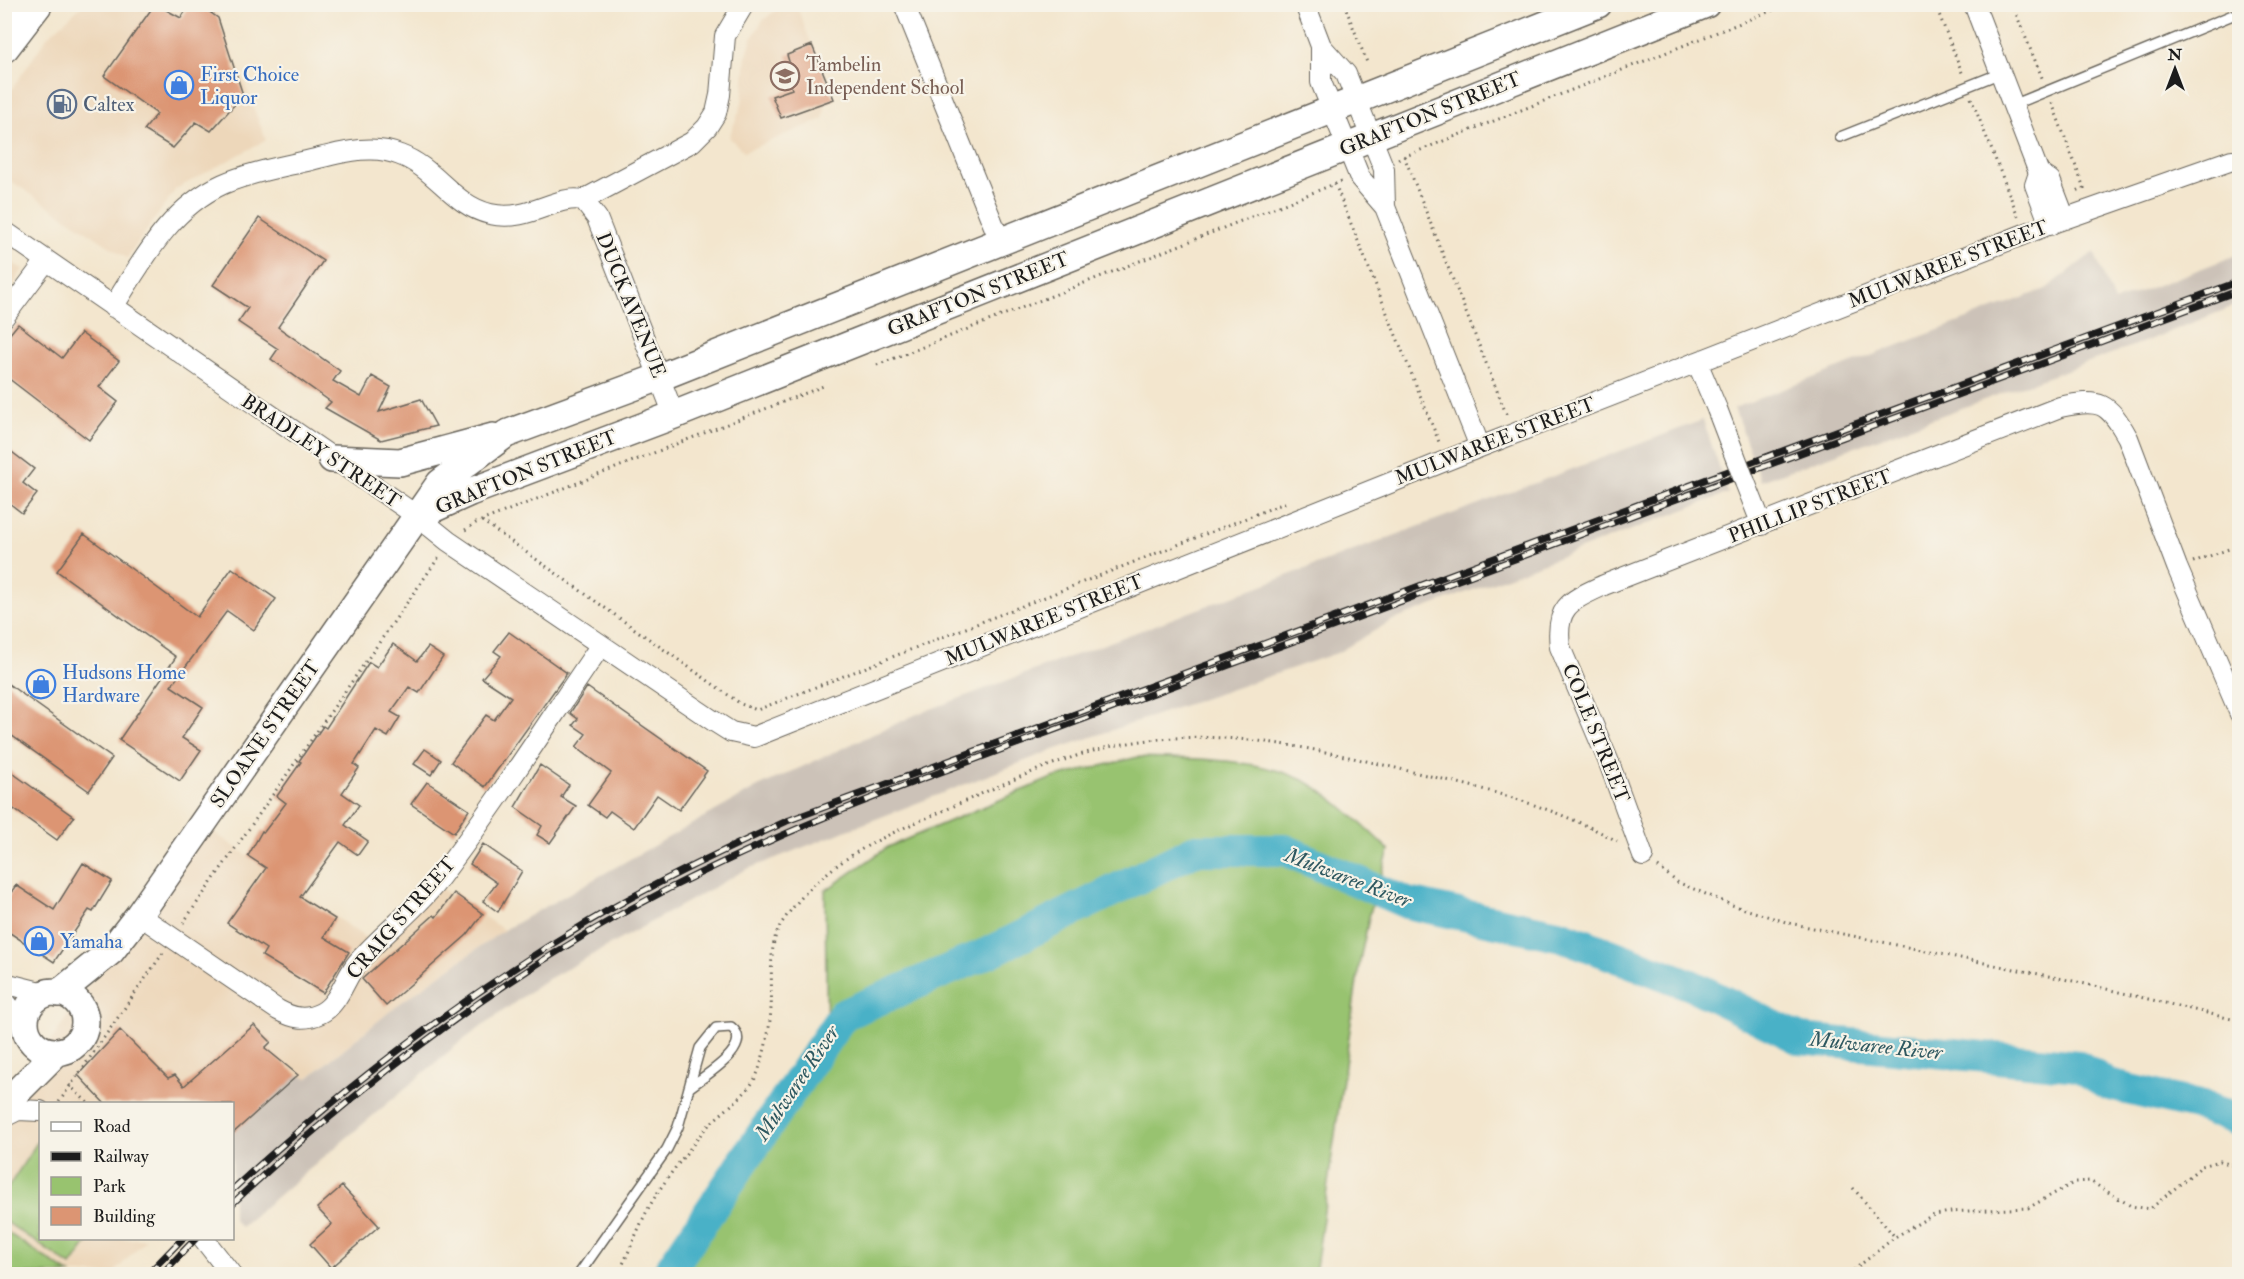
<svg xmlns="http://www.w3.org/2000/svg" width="2244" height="1279" viewBox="0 0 2244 1279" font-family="'IM FELL Double Pica',serif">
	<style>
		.built { fill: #edd7ba }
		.industrial { fill: #ccc2b8 }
		.green { fill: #98c36f; stroke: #5a7046; stroke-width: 1.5 }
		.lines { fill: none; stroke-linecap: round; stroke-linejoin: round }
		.river { stroke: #48b1c7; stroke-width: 32 }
		.building { fill: #dc9573 }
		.lane-casing { stroke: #67635a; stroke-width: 12 }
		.street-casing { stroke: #67635a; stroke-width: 22 }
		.secondary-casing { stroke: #67635a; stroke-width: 30 }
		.primary-casing { stroke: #67635a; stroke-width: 33 }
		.path { stroke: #67635a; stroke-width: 3; stroke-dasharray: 1.5 4.5; stroke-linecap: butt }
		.lane { stroke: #fff; stroke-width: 9 }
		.street { stroke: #fff; stroke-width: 20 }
		.secondary { stroke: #fff; stroke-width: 27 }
		.primary { stroke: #fff; stroke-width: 30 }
		.rail-casing { stroke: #1c1c1c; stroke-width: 7 }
		.rail { stroke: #f7f3e8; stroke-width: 4.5; stroke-dasharray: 14; stroke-linecap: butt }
		.street-bridge-casing { stroke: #67635a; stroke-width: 22; stroke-linecap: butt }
		.street-bridge { stroke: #fff; stroke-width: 20 }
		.labels { text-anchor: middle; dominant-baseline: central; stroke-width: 4.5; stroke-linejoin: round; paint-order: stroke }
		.education-label { font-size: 20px; fill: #785e54; stroke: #f7f3e8; text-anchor: start }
		.shop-label { font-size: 20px; fill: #366cbe; stroke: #f7f3e8; text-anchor: start }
		.service-label { font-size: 20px; fill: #4e5e75; stroke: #f7f3e8; text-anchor: start }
		.street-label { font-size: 20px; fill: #1c1c1c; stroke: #f7f3e8 }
		.water-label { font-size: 21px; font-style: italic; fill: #2e5860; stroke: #f7f3e8 }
	</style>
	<rect width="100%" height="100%" fill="#f7f3e8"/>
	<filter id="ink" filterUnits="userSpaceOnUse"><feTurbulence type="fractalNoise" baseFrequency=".0167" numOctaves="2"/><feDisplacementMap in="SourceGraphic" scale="12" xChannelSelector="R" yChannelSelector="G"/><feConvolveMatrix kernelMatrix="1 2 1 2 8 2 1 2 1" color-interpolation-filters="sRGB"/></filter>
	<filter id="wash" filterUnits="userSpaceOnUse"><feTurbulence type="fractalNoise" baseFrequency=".008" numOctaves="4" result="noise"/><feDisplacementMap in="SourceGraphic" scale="24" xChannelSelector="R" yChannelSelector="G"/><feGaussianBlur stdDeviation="1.35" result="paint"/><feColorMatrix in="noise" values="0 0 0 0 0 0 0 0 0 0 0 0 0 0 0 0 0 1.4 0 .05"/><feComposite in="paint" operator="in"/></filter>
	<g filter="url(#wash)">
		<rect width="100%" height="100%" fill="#f3e6ce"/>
		<!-- built -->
		<path class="built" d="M 83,5 L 214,5 L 266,140 L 176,189 L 127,258 L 5,177 L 5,99 L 48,36 Z
			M 783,5 L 796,5 L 834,99 L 826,102 L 823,119 L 744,152 L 729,137 L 742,104 L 746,57 L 752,38 L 763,20 Z
			M 5,259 L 23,269 L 5,299 Z
			M 202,824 L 376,945 L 434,884 L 504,930 L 399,1004 L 307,1078 L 298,1075 L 233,1134 L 232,1104 L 40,1104 L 40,1238 L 146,1239 L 113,1274 L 5,1274 L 5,1110 L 111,951 Z"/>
		<!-- industrial -->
		<path class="industrial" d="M 2094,252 L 2114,302 L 2239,254 L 2239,304 L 2149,340 L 1761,481 L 1734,408 L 2046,289 Z
			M 1703,420 L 1728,493 L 1391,621 L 1337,653 L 1048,752 L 745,870 L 543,982 L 459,1043 L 241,1227 L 233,1219 L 232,1134 L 298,1075 L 308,1078 L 399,1004 L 504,930 L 758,787 L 915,715 Z"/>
		<!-- green -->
		<path class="green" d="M 1138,757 C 1190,759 1250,757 1298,778 C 1328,790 1366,828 1389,850 L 1370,913 L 1360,960 L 1315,1274 L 684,1274 L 827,1053 L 825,891 L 888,847 L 1052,778 Z
			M 40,1138 L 40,1238 L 90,1239 L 71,1266 L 5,1221 L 5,1192 Z
			M 4,1231 L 5,1231 L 70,1274 L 5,1274 Z"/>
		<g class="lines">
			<!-- river -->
			<path class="river" d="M 667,1274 L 843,1015 L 990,952 L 1195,850 L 1285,850 L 1407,903 L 1562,936 L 1691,985 L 1800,1039 L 2079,1066 L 2109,1085 L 2204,1107 L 2240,1121"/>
		</g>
		<g id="blocks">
			<!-- building -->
			<path class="building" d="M 155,4 L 181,18 L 190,4 L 198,4 L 218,18 L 243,95 L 211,131 L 196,122 L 173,148 L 144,130 L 157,114 L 104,76 Z
				M 812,45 L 834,99 L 781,118 L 772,96 L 792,89 L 785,70 L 791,68 L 787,55 Z
				M 259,218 L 323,261 L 278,327 L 340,371 L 333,381 L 361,397 L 372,376 L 391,387 L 379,412 L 421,399 L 436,426 L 381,440 L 325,408 L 331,402 L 271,359 L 278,349 L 238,322 L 248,308 L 213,285 Z
				M 18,324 L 62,358 L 81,333 L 119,361 L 99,387 L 118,402 L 89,440 L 4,375 L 4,341 Z
				M 4,446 L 34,469 L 23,483 L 37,494 L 22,513 L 4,499 Z
				M 84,534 L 197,617 L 232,568 L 276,599 L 254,630 L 227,611 L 171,686 L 203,707 L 182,738 L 201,750 L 180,781 L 119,740 L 176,657 L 57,571 Z
				M 509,632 L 567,673 L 485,787 L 451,762 L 486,715 L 494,720 L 511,697 L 482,678 L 501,656 L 494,651 Z
				M 393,644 L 417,661 L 428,647 L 443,657 L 419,693 L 409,687 L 391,712 L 400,717 L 388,737 L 376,730 L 354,764 L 359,768 L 342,793 L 359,805 L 345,825 L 368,841 L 358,855 L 340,842 L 300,897 L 335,919 L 324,937 L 349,952 L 323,993 L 262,956 L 266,949 L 227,923 L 266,868 L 248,856 L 262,831 L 264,832 L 286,803 L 277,796 L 301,762 L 299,761 L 323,726 L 326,728 L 369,662 L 377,667 Z
				M 4,681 L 112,758 L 89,791 L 4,730 Z
				M 587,687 L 707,771 L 679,810 L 657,795 L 634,828 L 610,811 L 605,817 L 588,805 L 611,773 L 576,747 L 586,734 L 573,725 L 578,719 L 570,713 Z
				M 425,749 L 441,760 L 431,775 L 414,764 Z
				M 540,765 L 569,785 L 561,797 L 576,806 L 550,843 L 537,835 L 542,826 L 515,807 Z
				M 4,767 L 74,817 L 57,840 L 4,802 Z
				M 427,782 L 469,810 L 454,833 L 411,804 Z
				M 483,844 L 522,871 L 498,912 L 483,901 L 497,883 L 470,864 Z
				M 83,863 L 112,881 L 93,912 L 89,910 L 54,962 L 4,929 L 4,903 L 16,885 L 54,910 Z
				M 454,893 L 483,914 L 467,935 L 386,1006 L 362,979 L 434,915 L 436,917 Z
				M 254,1025 L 271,1042 L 265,1048 L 298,1075 L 232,1134 L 232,1104 L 105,1104 L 78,1075 L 120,1030 L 168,1078 L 175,1075 L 184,1086 Z
				M 342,1186 L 379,1226 L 331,1268 L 310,1244 L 332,1224 L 317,1208 Z"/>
		</g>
	</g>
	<g filter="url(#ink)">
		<use href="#blocks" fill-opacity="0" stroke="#67635a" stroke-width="1.5"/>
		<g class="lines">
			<!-- lane casing -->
			<g class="lane-casing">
				<path id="lane" d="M 2013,105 L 2240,12
					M 1840,137 L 2001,73
					M 579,1274 L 667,1149 L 678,1127 L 700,1048 L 716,1028 L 731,1027 C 756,1047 703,1076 689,1088"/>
			</g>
			<!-- street casing -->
			<g class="street-casing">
				<path id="street" d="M 904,4 L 1000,241
					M 1305,4 L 1321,46 L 1346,74 L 1384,169 L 1385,207
					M 1974,4 L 2039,173 L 2050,180 L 2065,219
					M 1321,46 L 1321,82 L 1360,178 L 1385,207 L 1480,447
					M 2039,173 L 2035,185 L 2050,225
					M 583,200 L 597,218 L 674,415
					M 4,231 L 417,516 L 448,541 L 712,720 L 731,732 L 754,737 L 1480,447 L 2058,221 L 2232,160
					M 113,307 C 143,260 170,208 223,184 C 251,172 282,167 311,160 C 340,153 372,143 400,155 C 436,168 452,205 490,214 C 529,223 556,194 583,200 L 692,142 L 707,127 L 716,113 L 720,95 L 725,36 L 744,4
					M 4,317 L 46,261
					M 1697,362 L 1717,409
					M 1745,482 L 1762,525
					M 1643,856 L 1608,760 L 1560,647 C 1555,606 1570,601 1604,585 L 2060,407 C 2100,398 2108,402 2128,438 L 2177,567 L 2240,714
					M 139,915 L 278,1010 C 293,1018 305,1021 321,1013 C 339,1004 345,977 358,962 C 382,934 412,913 435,884 C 494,807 546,725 601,645
					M 4,983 L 48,994
					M 4,1000 L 26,1029
					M 4,1117 L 18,1110 L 40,1111
					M 203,1238 L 231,1274"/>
			</g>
			<!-- secondary casing -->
			<g class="secondary-casing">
				<path id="secondary" d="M 332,459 L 400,462 L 493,437
					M 417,516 L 470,492 L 674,415 L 1706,4
					M25 1022a30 30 0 1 1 60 0a30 30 0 1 1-60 0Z
					M 59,993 L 111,951 L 139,915 L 440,483 L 506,434 L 660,377 L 1598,4
					M 4,1110 L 18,1091 L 57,1052"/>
			</g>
			<!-- primary casing -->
			<g class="primary-casing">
				<path id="primary" d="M 4,10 L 9,4
					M 4,47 L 37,4"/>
			</g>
			<!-- path -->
			<path class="path" d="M 1344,4 L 1368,65
				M 1935,4 L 1963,75
				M 2012,4 L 2043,80
				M 1971,98 L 2018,216
				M 2052,103 L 2084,188 L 2074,192
				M 1404,156 L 1507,416
				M 1398,159 L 1788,4
				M 1335,184 L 1439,442
				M 877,365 L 1342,181
				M 482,521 L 741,704 L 757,710 L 1287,502
				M 465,530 L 476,523 L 826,385
				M 2193,562 L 2240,545
				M 1658,867 L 1677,882 L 1732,905 L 1789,923 L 2073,981 L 2240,1021
				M 183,923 L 439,557
				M 4,1053 L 6,1051
				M 69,1085 L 89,1104
				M 59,1102 L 163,953
				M 1853,1188 L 1895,1237
				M 232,1230 L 233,1230
				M 618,1274 C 629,1253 637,1230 648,1209 C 662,1183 683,1158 701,1134 C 717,1113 748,1098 758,1072 C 765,1052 770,1029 771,1008 C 773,983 767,946 781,924 C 823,861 879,838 945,810 C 1006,783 1069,752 1135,742 C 1226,728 1313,748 1400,769 C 1474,786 1550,804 1617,841
				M 1849,1274 L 1895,1237 L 1931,1216 L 1949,1212 L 2028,1208 L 2075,1182 L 2090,1181 L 2131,1206 L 2150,1209 L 2202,1166 L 2220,1161 L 2240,1168"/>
			<!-- lane -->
			<use href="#lane" class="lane"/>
			<!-- street -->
			<use href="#street" class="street"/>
			<!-- secondary -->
			<use href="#secondary" class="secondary"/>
			<!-- primary -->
			<use href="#primary" class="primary"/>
			<!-- rail casing -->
			<g class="rail-casing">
				<path id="rail" d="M 232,1190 C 342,1089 460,998 588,922 C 652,884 720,852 787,821 L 2240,281
					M 232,1204 C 363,1081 508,971 668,889 C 753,846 840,809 930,776 L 2240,290
					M 148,1274 L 183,1238
					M 162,1274 L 196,1238"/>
			</g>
			<!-- rail -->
			<use href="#rail" class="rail"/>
			<!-- street-bridge casing -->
			<g class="street-bridge-casing">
				<path id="street-bridge" d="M 1717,409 L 1745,482"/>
			</g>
			<!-- street-bridge -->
			<use href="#street-bridge" class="street-bridge"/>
		</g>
	</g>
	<!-- icons -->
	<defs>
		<g id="school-ring" transform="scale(1.5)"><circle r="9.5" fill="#f7f3e8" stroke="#8d6e63" stroke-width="1.5"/><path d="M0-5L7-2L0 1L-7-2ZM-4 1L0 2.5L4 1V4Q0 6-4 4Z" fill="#8d6e63"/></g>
		<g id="shop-ring" transform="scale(1.5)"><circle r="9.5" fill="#f7f3e8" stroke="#3f7fe0" stroke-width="1.5"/><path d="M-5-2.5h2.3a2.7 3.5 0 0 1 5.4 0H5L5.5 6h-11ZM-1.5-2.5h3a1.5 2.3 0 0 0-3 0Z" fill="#3f7fe0"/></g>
		<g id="fuel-ring" transform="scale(1.5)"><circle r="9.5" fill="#f7f3e8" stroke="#5c6f8a" stroke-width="1.5"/><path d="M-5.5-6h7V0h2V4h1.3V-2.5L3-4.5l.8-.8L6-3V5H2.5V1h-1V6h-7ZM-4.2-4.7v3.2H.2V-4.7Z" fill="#5c6f8a"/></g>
	</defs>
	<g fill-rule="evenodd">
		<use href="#school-ring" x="785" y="76"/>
		<use href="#shop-ring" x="179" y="85"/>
		<use href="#fuel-ring" x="62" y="104"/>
		<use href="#shop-ring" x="41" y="684"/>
		<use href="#shop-ring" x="39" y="941"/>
	</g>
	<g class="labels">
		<!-- education labels -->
		<g class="education-label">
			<text x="806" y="64">Tambelin<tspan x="806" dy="23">Independent School</tspan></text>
		</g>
		<!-- shop labels -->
		<g class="shop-label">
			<text x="200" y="74">First Choice<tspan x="200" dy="23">Liquor</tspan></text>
			<text x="62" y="672">Hudsons Home<tspan x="62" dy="23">Hardware</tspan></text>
			<text x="60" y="941">Yamaha</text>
		</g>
		<!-- service labels -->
		<g class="service-label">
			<text x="83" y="104">Caltex</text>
		</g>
		<!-- street labels -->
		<g class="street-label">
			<text transform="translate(1430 114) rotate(-22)">GRAFTON STREET</text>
			<text transform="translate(1948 264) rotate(-21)">MULWAREE STREET</text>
			<text transform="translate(978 294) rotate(-22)">GRAFTON STREET</text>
			<text transform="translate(631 305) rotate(68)">DUCK AVENUE</text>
			<text transform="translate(1495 441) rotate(-21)">MULWAREE STREET</text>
			<text transform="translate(321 451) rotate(34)">BRADLEY STREET</text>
			<text transform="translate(526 472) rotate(-22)">GRAFTON STREET</text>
			<text transform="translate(1810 506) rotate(-21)">PHILLIP STREET</text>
			<text transform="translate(1044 620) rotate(-22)">MULWAREE STREET</text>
			<text transform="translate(1596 733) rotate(68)">COLE STREET</text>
			<text transform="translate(265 734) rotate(-55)">SLOANE STREET</text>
			<text transform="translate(401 918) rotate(-49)">CRAIG STREET</text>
		</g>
		<!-- water labels -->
		<g class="water-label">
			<text transform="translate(1348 878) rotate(21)">Mulwaree River</text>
			<text transform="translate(1876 1046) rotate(6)">Mulwaree River</text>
			<text transform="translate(797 1083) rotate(-56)">Mulwaree River</text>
		</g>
	</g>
	<!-- margin -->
	<rect width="2244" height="1279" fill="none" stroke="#f7f3e8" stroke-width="24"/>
	<!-- legend -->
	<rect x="39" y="1102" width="195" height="138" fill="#f7f3e8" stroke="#9f9d96" stroke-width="1.5"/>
	<rect x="51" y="1122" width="30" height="9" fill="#ffffff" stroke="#9f9d96" stroke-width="1.5"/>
	<text x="93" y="1132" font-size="18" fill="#1c1c1c">Road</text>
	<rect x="51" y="1152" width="30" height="9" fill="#1c1c1c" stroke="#9f9d96" stroke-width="1.5"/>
	<text x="93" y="1162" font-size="18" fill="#1c1c1c">Railway</text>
	<rect x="51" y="1177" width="30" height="18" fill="#98c36f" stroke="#9f9d96" stroke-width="1.5"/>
	<text x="93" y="1192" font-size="18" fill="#1c1c1c">Park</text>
	<rect x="51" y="1207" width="30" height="18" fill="#dc9573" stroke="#9f9d96" stroke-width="1.5"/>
	<text x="93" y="1222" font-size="18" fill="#1c1c1c">Building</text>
	<!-- north arrow -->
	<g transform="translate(2175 69)" stroke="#f7f3e8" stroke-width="4.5" paint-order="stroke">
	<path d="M0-4.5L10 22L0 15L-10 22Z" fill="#1c1c1c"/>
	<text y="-9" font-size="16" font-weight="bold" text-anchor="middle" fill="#1c1c1c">N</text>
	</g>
</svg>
